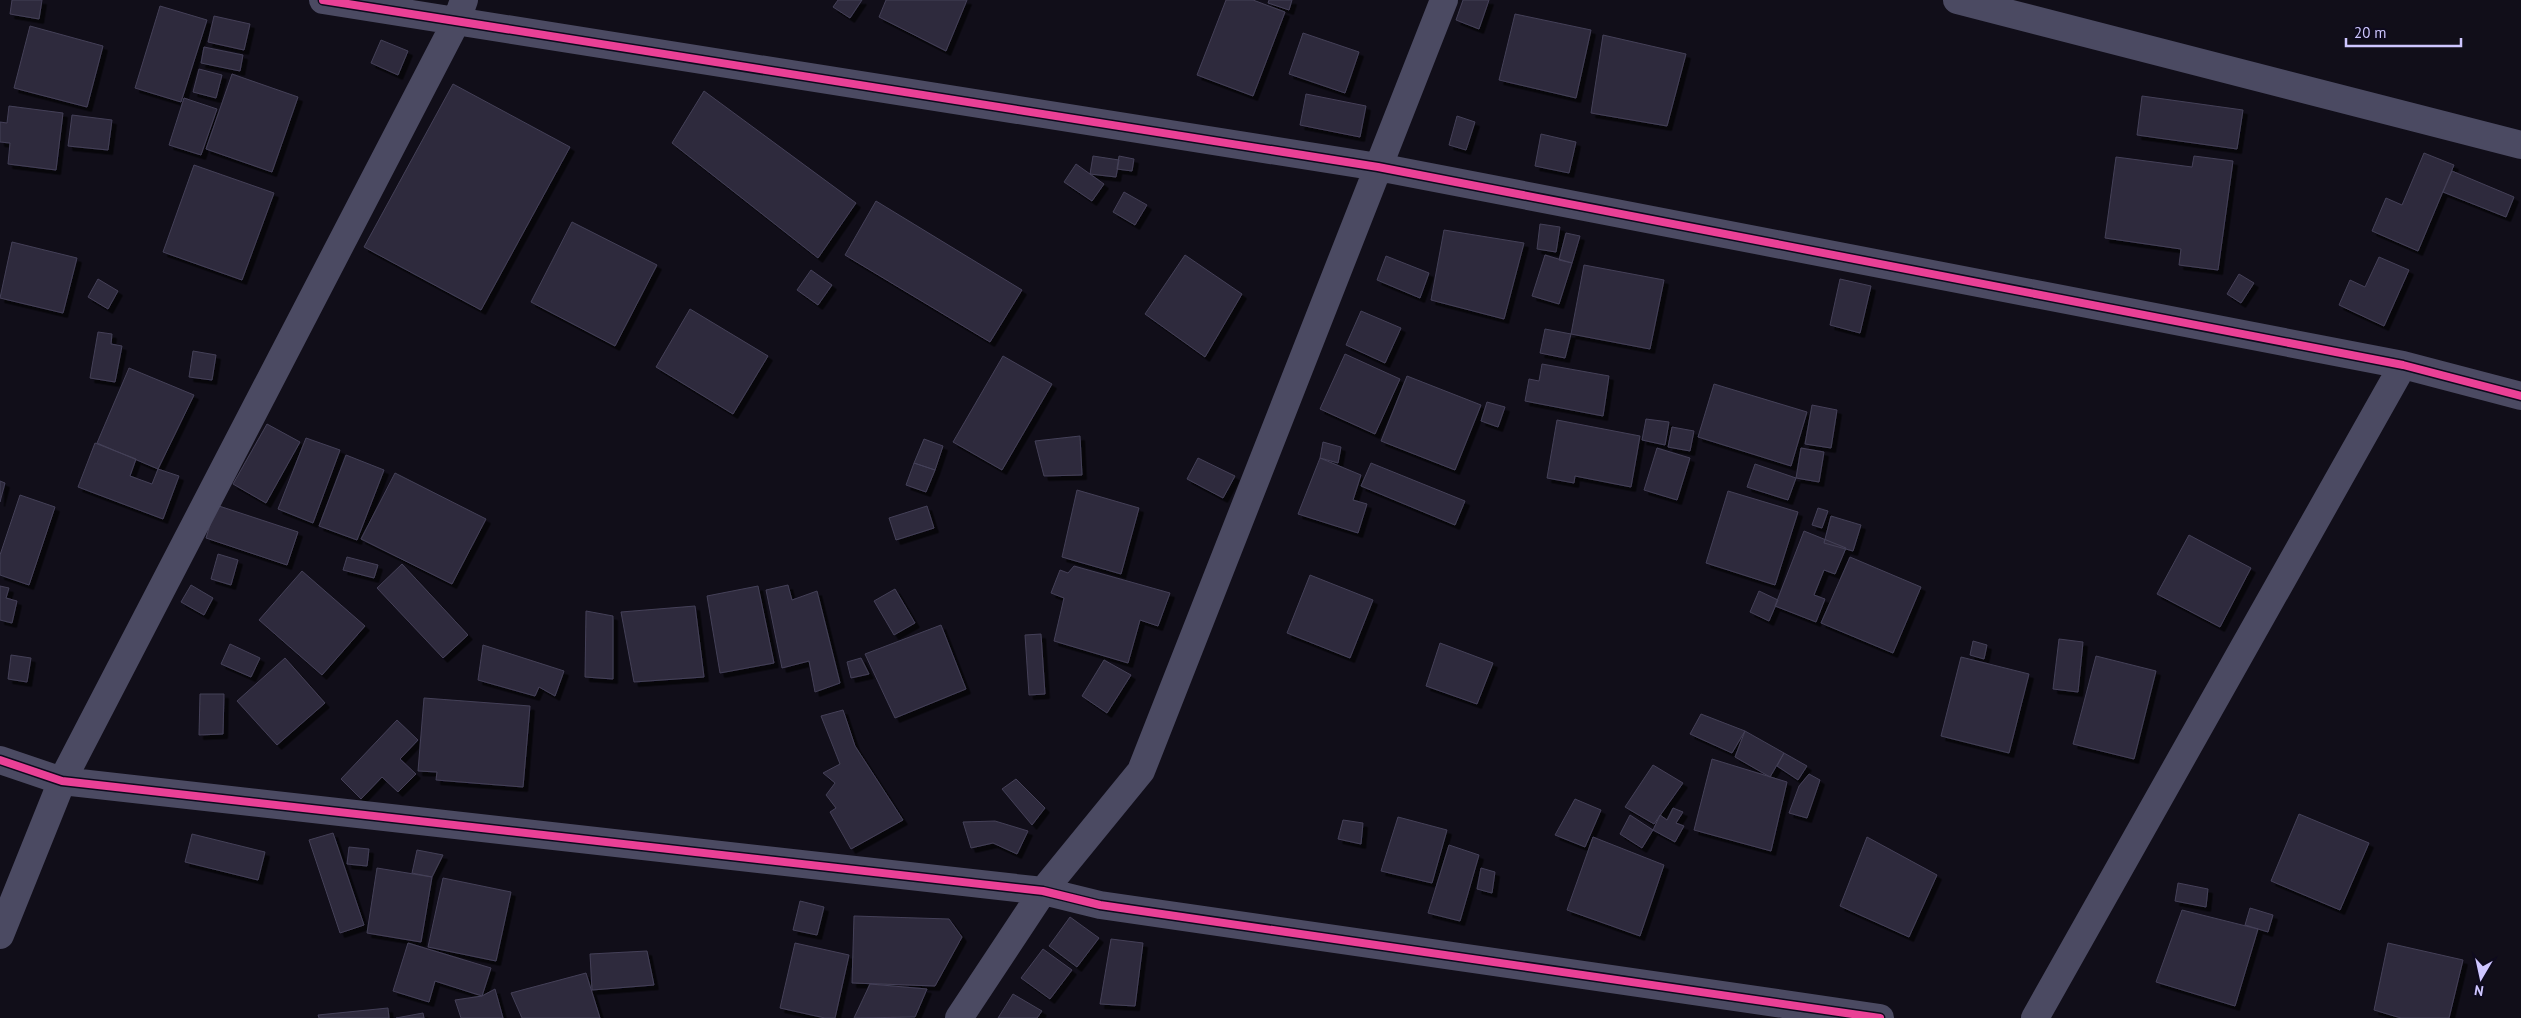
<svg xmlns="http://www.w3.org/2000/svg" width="2521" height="1018" viewBox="0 0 2521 1018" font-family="'PT Sans',sans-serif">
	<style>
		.building { fill: #2f2b3c; stroke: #444058; filter: url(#shadow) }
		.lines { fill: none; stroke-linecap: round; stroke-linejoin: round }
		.street { stroke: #4b4a62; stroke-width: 28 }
		.cycleway-casing { stroke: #0e0a1d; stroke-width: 11 }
		.cycleway { stroke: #ea4096; stroke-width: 8 }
	</style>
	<defs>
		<filter id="shadow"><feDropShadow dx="4.5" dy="4.5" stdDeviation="0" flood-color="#0009"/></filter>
	</defs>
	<rect width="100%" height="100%" fill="#110e19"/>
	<!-- building -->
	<path class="building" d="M 12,0 L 42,0 L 39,19 L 10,14 Z
		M 838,0 L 862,0 L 850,18 L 833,7 Z
		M 886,0 L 967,0 L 946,51 L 879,17 Z
		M 1226,0 L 1253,0 L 1285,12 L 1253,96 L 1197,75 Z
		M 1269,0 L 1292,0 L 1289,10 L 1268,3 Z
		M 1463,0 L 1489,0 L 1479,29 L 1456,20 Z
		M 160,6 L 207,20 L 181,102 L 135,88 Z
		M 1515,14 L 1591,30 L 1576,98 L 1499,80 Z
		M 214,16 L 250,24 L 244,50 L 208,42 Z
		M 30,26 L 103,46 L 87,107 L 14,88 Z
		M 1303,33 L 1359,52 L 1345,93 L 1289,74 Z
		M 1603,35 L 1686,54 L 1667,126 L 1591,113 Z
		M 381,40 L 408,51 L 398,75 L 371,63 Z
		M 204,47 L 243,55 L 240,71 L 201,63 Z
		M 199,69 L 222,75 L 216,98 L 193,92 Z
		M 232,74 L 298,97 L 272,172 L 206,149 Z
		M 453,84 L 570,147 L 481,310 L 364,247 Z
		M 704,91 L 856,203 L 818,258 L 672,143 Z
		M 1306,94 L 1366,106 L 1360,137 L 1300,125 Z
		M 2142,96 L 2243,110 L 2237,149 L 2137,135 Z
		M 184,98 L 217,109 L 201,155 L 169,145 Z
		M 9,106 L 63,113 L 56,170 L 8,164 L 10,143 L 0,142 L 0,122 L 7,123 Z
		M 72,115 L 112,120 L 108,150 L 68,146 Z
		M 1457,116 L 1475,122 L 1466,150 L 1449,145 Z
		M 1541,134 L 1576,142 L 1569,173 L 1535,166 Z
		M 2424,153 L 2454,165 L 2418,251 L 2372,231 L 2386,198 L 2402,205 Z
		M 1093,156 L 1119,160 L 1116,177 L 1090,174 Z
		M 1119,156 L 1134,159 L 1132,171 L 1117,169 Z
		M 2194,156 L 2233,161 L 2218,270 L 2179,265 L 2181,249 L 2105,238 L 2116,157 L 2192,167 Z
		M 1076,164 L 1104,184 L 1092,201 L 1064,182 Z
		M 194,165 L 274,193 L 242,280 L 163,252 Z
		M 2452,171 L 2514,197 L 2506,217 L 2443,192 Z
		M 1124,192 L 1147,205 L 1135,225 L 1113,212 Z
		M 876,201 L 1022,290 L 990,342 L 845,255 Z
		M 572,222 L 657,265 L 615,346 L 531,302 Z
		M 1540,224 L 1560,227 L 1556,252 L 1537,249 Z
		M 1444,230 L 1524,243 L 1504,319 L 1431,300 Z
		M 1566,233 L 1580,236 L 1572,263 L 1559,260 Z
		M 12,242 L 77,258 L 63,313 L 0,298 Z
		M 1185,255 L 1242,294 L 1205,357 L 1145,314 Z
		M 1545,255 L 1572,263 L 1559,304 L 1532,296 Z
		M 1386,256 L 1429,273 L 1420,298 L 1377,280 Z
		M 2379,257 L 2409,270 L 2384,326 L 2339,305 L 2350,280 L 2365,287 Z
		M 1584,265 L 1664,280 L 1650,349 L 1571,334 Z
		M 811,270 L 832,285 L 818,305 L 797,290 Z
		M 2239,274 L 2254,283 L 2241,303 L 2227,294 Z
		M 98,279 L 118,291 L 108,309 L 88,297 Z
		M 1840,279 L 1871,286 L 1860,333 L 1830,325 Z
		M 690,309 L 768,356 L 733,414 L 656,367 Z
		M 1361,311 L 1401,328 L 1385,363 L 1346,345 Z
		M 1545,329 L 1571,334 L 1565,358 L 1540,353 Z
		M 98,332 L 112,334 L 111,344 L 122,346 L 115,382 L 90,378 Z
		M 193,351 L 216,355 L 212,380 L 189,377 Z
		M 1345,354 L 1400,379 L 1375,434 L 1320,409 Z
		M 1003,356 L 1052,384 L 1002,470 L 953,442 Z
		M 1542,364 L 1609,376 L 1603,416 L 1525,401 L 1529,379 L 1539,381 Z
		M 129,368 L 194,395 L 158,469 L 97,443 Z
		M 1407,376 L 1481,405 L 1455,470 L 1381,441 Z
		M 1714,384 L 1807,412 L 1791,466 L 1698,437 Z
		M 1487,402 L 1505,407 L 1498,427 L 1481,421 Z
		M 1812,405 L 1837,410 L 1831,448 L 1805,444 Z
		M 1646,419 L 1669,422 L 1665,445 L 1642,440 Z
		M 1557,420 L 1640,436 L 1631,487 L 1575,476 L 1574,483 L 1547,478 Z
		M 267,424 L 300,442 L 266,503 L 233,484 Z
		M 1672,427 L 1694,431 L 1690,451 L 1668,447 Z
		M 1080,436 L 1082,475 L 1044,476 L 1035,441 Z
		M 306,438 L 340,450 L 313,523 L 278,509 Z
		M 924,439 L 943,446 L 935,470 L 914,463 Z
		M 1323,442 L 1341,447 L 1338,463 L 1320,458 Z
		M 95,443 L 136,459 L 130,476 L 152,484 L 158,469 L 179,476 L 163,519 L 78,487 Z
		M 1657,448 L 1690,458 L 1677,500 L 1644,490 Z
		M 1801,448 L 1824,452 L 1819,482 L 1796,478 Z
		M 346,455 L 384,470 L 357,540 L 319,526 Z
		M 1198,458 L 1235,476 L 1223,498 L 1187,479 Z
		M 1320,458 L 1361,475 L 1353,500 L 1367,504 L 1358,533 L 1298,514 Z
		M 914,463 L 935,470 L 926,492 L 906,485 Z
		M 1371,463 L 1465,501 L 1455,525 L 1361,486 Z
		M 1755,464 L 1796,478 L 1788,500 L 1747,487 Z
		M 395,473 L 486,519 L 452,584 L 361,539 Z
		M 0,481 L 5,483 L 0,502 Z
		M 1077,490 L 1139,508 L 1121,574 L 1062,557 Z
		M 1728,491 L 1798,512 L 1775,585 L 1706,563 Z
		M 20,495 L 55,507 L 29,585 L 0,575 L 0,555 Z
		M 216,505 L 298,532 L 287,565 L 206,538 Z
		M 927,506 L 934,528 L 896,540 L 889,518 Z
		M 1818,508 L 1828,511 L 1822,528 L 1812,525 Z
		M 1831,516 L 1861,525 L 1853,551 L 1824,543 Z
		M 1804,531 L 1846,548 L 1835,574 L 1824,570 L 1814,595 L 1825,599 L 1816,622 L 1775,606 Z
		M 2189,535 L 2251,568 L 2220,627 L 2157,594 Z
		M 218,554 L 238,560 L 231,585 L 211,579 Z
		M 347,557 L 378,565 L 374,578 L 343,570 Z
		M 1850,557 L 1921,587 L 1893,653 L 1821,623 Z
		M 402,564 L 468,635 L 443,658 L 377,588 Z
		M 1074,566 L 1170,593 L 1158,626 L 1140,620 L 1128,663 L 1054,641 L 1064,598 L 1051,593 L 1060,570 L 1068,573 Z
		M 302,571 L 365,626 L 322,675 L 259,620 Z
		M 1310,575 L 1373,600 L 1350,658 L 1287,633 Z
		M 191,585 L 213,598 L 204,615 L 181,602 Z
		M 788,585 L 792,600 L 817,591 L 840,683 L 815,692 L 809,661 L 782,668 L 766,590 Z
		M 0,586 L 9,588 L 6,598 L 17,601 L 12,623 L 0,620 Z
		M 758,586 L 774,663 L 720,673 L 707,596 Z
		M 895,589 L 915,623 L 894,635 L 874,601 Z
		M 1759,591 L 1778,600 L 1769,621 L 1750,612 Z
		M 695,606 L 704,677 L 634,682 L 621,612 Z
		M 586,611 L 613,616 L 613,679 L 585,677 Z
		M 941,625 L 966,689 L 895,718 L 865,654 Z
		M 1041,634 L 1045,694 L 1029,695 L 1025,635 Z
		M 2059,639 L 2083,642 L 2078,692 L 2053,689 Z
		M 1973,641 L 1987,645 L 1984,659 L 1970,655 Z
		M 1440,643 L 1493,663 L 1477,704 L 1426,686 Z
		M 230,644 L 260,658 L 251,677 L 221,664 Z
		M 483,645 L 564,671 L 555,696 L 539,687 L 535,696 L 478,680 Z
		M 11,655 L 31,658 L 27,682 L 8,679 Z
		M 2096,656 L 2156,671 L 2134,759 L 2073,744 Z
		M 1961,657 L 2029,674 L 2009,753 L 1941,736 Z
		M 285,658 L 325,703 L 277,745 L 237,701 Z
		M 861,658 L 869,674 L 851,678 L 847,662 Z
		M 1104,660 L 1131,675 L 1107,713 L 1082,696 Z
		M 200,694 L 224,694 L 223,734 L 199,735 Z
		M 424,698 L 530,706 L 523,787 L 436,780 L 437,772 L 418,771 Z
		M 843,710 L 855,746 L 903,820 L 851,849 L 830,812 L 836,808 L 826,795 L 835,783 L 823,773 L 840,764 L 821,716 Z
		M 1701,714 L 1745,731 L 1732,753 L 1690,734 Z
		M 397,720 L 418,740 L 400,759 L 416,774 L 398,792 L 382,777 L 361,799 L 341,779 Z
		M 1745,731 L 1784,753 L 1770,777 L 1735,757 Z
		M 1784,753 L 1807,766 L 1798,780 L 1777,766 Z
		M 1712,759 L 1787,782 L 1771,851 L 1694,830 Z
		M 1653,765 L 1683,783 L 1654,824 L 1625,807 Z
		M 1809,774 L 1820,780 L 1807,818 L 1789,813 L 1799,786 Z
		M 1016,779 L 1045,808 L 1032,825 L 1002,789 Z
		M 1575,799 L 1601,810 L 1585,847 L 1555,835 Z
		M 1673,808 L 1683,812 L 1676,823 L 1684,826 L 1675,842 L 1653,830 L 1660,815 L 1667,820 Z
		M 2299,814 L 2369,843 L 2340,910 L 2271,881 Z
		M 1630,815 L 1653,830 L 1642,848 L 1620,834 Z
		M 1398,817 L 1447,830 L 1432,883 L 1381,871 Z
		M 1343,820 L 1363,823 L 1361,844 L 1338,839 Z
		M 995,821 L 1028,831 L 1017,854 L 993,843 L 971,848 L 963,822 Z
		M 333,833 L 364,925 L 340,933 L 309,840 Z
		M 192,834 L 265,852 L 258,880 L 185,862 Z
		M 1593,837 L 1664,865 L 1640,936 L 1567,910 Z
		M 1867,837 L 1937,875 L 1909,937 L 1840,906 Z
		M 1449,845 L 1479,855 L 1460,921 L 1428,913 Z
		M 349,847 L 369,849 L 367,866 L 347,864 Z
		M 417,850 L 443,855 L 432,877 L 412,873 Z
		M 377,868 L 432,877 L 421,942 L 367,933 Z
		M 1481,868 L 1495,872 L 1492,893 L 1477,889 Z
		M 443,878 L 511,892 L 496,961 L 428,947 Z
		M 2178,883 L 2208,889 L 2206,907 L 2175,901 Z
		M 800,901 L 824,907 L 817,935 L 793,930 Z
		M 2250,908 L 2273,915 L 2268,932 L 2245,925 Z
		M 2182,910 L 2258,929 L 2235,1006 L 2156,982 Z
		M 854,916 L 949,919 L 962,937 L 935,986 L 852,983 Z
		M 1070,917 L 1099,938 L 1077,967 L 1049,946 Z
		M 1111,939 L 1143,943 L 1135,1006 L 1100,1004 Z
		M 408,943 L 491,968 L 482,996 L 435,981 L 429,1002 L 393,991 Z
		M 795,943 L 849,955 L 835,1018 L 825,1018 L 780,1008 Z
		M 2388,943 L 2463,960 L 2449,1018 L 2401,1018 L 2374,1010 Z
		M 1043,949 L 1072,970 L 1050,999 L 1021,978 Z
		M 647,951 L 654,985 L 592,990 L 590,954 Z
		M 586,973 L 600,1018 L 522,1018 L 511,993 Z
		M 870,984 L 927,989 L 915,1017 L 854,1018 Z
		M 495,989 L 503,1018 L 461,1018 L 455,1000 L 482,996 Z
		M 1013,994 L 1042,1011 L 1037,1018 L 998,1018 Z
		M 388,1008 L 389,1018 L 319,1018 L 318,1015 Z
		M 423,1013 L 424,1018 L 396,1018 Z"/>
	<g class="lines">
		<!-- street -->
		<path class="street" d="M 323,0 L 1378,167 L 2403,365 L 2521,396
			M 1957,0 L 2521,145
			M 0,760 L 62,781 L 1043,891 L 1100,905 L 1880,1018
			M 0,935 L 62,781 L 457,20 L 464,0
			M 959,1018 L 1043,891 L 1141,771 L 1444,0
			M 2035,1018 L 2403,365"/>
		<!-- cycleway casing -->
		<g class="cycleway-casing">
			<path id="cycleway" d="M 323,0 L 1378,167 L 2403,365 L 2521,396
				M 0,760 L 62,781 L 1043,891 L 1100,905 L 1880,1018"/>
		</g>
		<!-- cycleway -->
		<use href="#cycleway" class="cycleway"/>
	</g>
	<!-- north arrow -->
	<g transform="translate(2481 978) rotate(189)" stroke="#0e0a1d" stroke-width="4" paint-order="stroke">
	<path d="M0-4L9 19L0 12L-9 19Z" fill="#cec6ff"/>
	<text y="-8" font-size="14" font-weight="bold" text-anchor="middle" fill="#cec6ff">N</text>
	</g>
	<!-- scale -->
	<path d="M2346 38v8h115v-8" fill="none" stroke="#cec6ff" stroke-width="2.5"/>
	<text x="2354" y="38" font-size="15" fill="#cec6ff" stroke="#0e0a1d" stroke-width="4" paint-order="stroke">20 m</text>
</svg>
